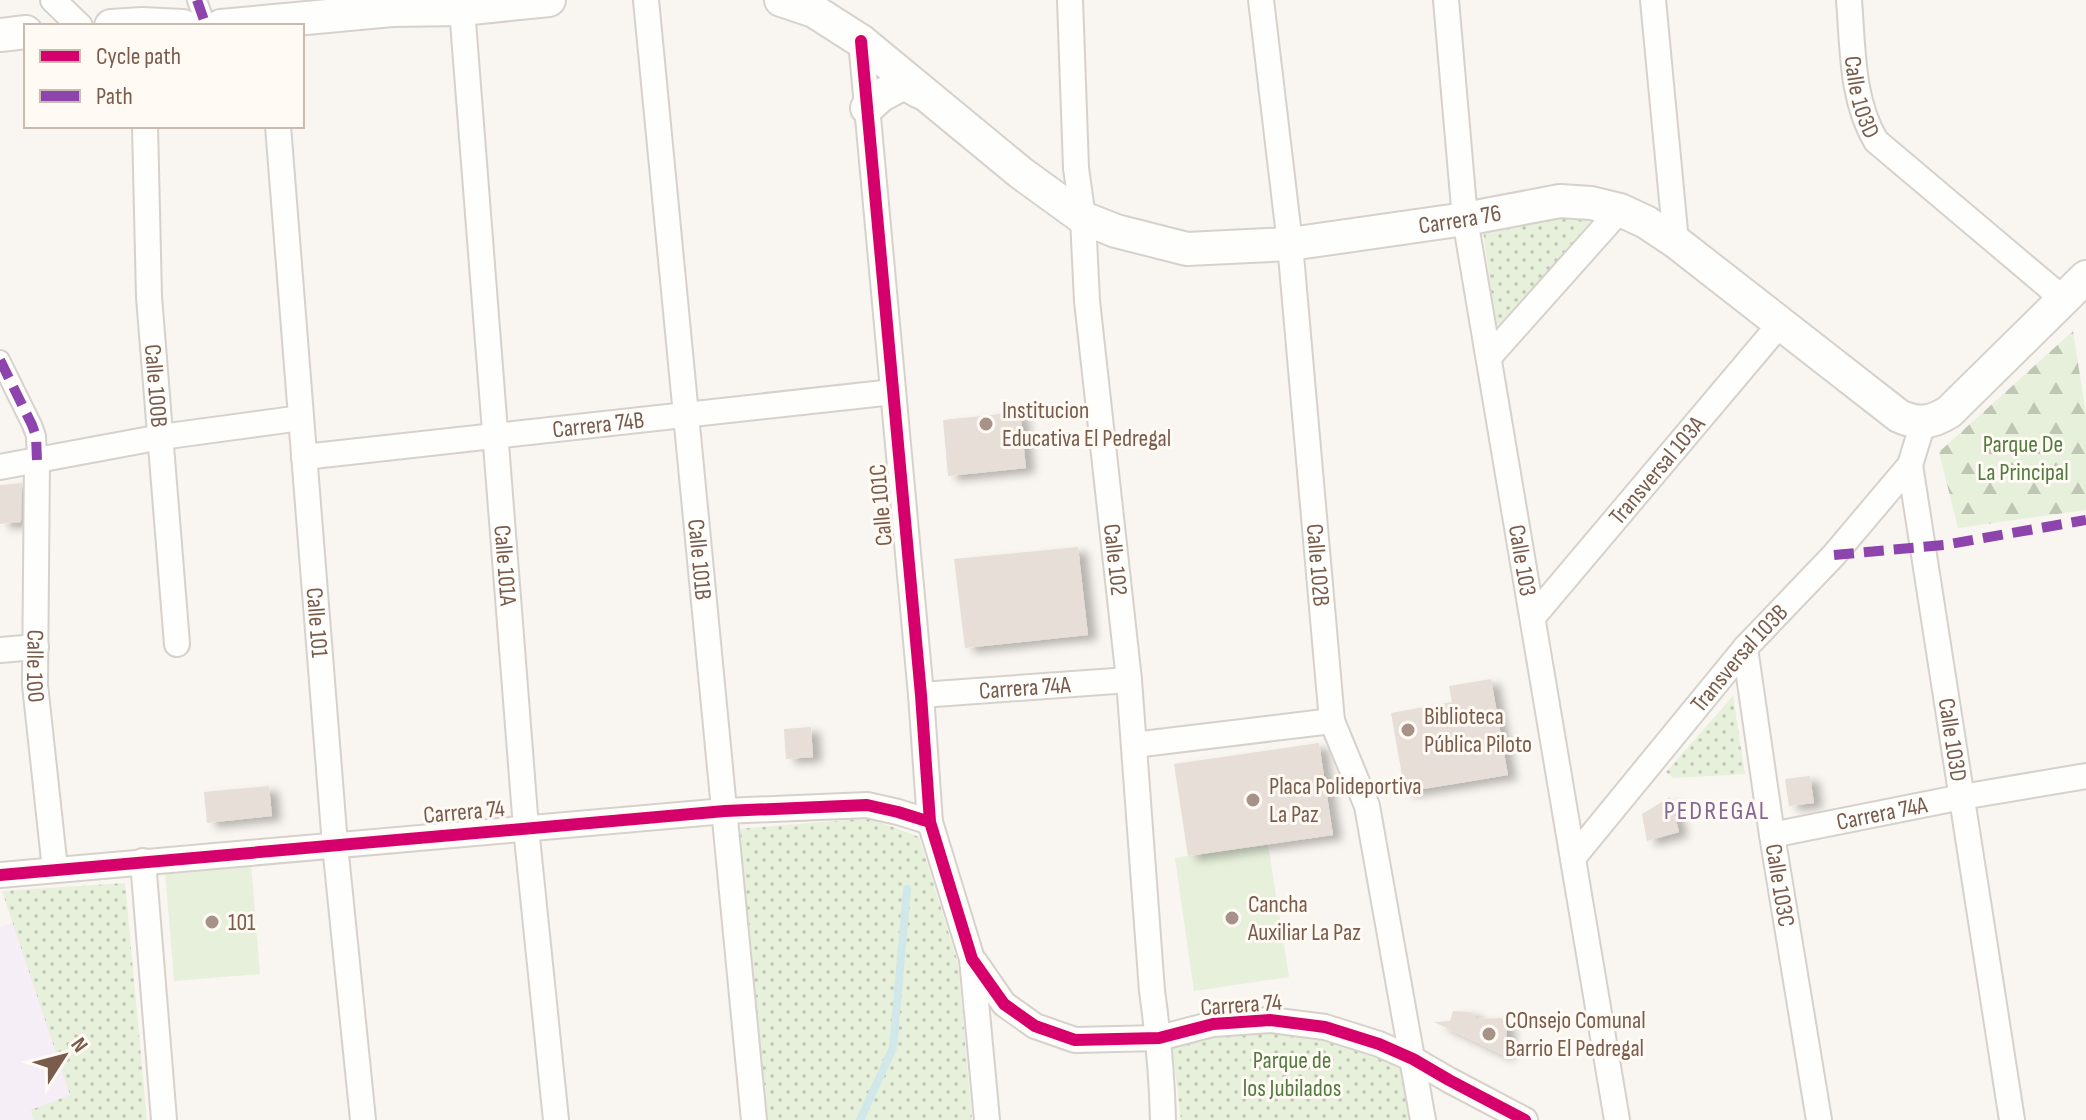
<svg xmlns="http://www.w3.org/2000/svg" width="2086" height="1120" viewBox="0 0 2086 1120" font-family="'Sofia Sans Condensed',sans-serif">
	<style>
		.education { fill: #f6eef6 }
		.green { fill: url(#green-dots) }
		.forest { fill: url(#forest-firs) }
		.pitch { fill: #e7f0db }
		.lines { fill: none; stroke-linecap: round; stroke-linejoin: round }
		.stream { stroke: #d0e8ea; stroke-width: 8 }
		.building { fill: #e6ded7; filter: url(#shadow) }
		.pedestrian-casing { stroke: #d7d1cb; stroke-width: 22 }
		.minor-casing { stroke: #d7d1cb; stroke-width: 28 }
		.tertiary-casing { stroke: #d7d1cb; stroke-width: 36 }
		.pedestrian { stroke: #fefefd; stroke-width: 18 }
		.minor { stroke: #fefefd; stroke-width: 24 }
		.tertiary { stroke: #fefefd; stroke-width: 32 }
		.quiet { stroke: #8e44ad; stroke-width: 10; stroke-dasharray: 20 10; stroke-linecap: butt }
		.cycleway-casing { stroke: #fffaf3; stroke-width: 17 }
		.cycleway { stroke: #d6006c; stroke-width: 12 }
		.poi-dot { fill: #a69286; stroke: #fffaf3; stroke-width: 3 }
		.labels { text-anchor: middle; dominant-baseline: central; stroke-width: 6; stroke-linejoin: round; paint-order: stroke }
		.street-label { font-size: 24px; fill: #7a5c4d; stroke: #fffaf3 }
		.poi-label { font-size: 24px; fill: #7a5c4d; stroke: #fffaf3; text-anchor: start }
		.park-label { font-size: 24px; fill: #537a41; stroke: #fffaf3 }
		.neighbourhood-label { font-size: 26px; letter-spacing: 2px; fill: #846695; stroke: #fffaf3 }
	</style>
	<defs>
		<pattern id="green-dots" width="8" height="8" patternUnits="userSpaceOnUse" patternTransform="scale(2)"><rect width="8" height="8" fill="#e7f0db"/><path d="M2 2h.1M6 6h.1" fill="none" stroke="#c0c6b4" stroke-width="1.8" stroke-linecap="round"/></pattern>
		<pattern id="forest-firs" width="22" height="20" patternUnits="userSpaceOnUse" patternTransform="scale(2)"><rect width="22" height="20" fill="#e7f0db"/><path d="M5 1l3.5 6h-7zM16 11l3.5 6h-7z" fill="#c0c6b4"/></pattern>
		<filter id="shadow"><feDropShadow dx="9" dy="5" stdDeviation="4" flood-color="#0004"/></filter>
	</defs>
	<rect width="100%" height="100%" fill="#f9f5f0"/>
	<!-- education -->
	<path class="education" d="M 92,898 L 115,1120 L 0,1120 L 0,927 Z"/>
	<!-- green -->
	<path class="green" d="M 1481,215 L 1608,216 L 1497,335 Z
		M 1733,696 L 1745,774 L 1673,778 L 1666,772 Z
		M 869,818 L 919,837 L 958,963 L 972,1120 L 766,1120 L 738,829 Z
		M 125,883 L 147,1120 L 33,1120 L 31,1110 L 70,1095 L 2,891 Z
		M 1303,1028 L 1402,1064 L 1411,1120 L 1181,1120 L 1172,1044 L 1258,1029 Z"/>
	<!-- forest -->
	<path class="forest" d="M 2073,331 L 2086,414 L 2086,510 L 1958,528 L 1939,452 Z"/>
	<!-- pitch -->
	<path class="pitch" d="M 1268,844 L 1289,977 L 1194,991 L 1175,858 Z
		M 251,863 L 260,974 L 174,981 L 165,870 Z"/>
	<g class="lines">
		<!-- stream -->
		<path class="stream" d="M 860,1120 L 893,1048 L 907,889"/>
	</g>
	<!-- building -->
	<path class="building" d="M 1020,412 L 1026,468 L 948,476 L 943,420 Z
		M 22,483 L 21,522 L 0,524 L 0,485 Z
		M 1078,547 L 1088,635 L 965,648 L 954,559 Z
		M 1491,679 L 1508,775 L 1405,792 L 1391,713 L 1452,702 L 1449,686 Z
		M 811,727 L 813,757 L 786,759 L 784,729 Z
		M 1319,743 L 1333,835 L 1188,856 L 1174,764 Z
		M 1810,776 L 1814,803 L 1789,806 L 1785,779 Z
		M 269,786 L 272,816 L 207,823 L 204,792 Z
		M 1670,797 L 1679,832 L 1647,841 L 1642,814 Z
		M 1453,1011 L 1472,1012 L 1476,1019 L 1502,1018 L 1507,1029 L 1505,1056 L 1434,1022 L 1450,1021 Z"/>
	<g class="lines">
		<!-- pedestrian casing -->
		<g class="pedestrian-casing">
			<path id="pedestrian" d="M 197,0 L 206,26
				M 0,360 L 32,425 L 36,436 L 37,460"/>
		</g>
		<!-- minor casing -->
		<g class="minor-casing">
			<g id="minor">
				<path d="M 53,0 L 80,26"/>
				<path id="s1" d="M 646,0 L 754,1120"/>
				<path id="s2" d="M 1070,0 L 1076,168 L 1083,218 L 1087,301 L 1129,680 L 1152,991 C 1158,1034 1162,1076 1163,1120"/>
				<path id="s3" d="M 1261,0 L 1290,244 L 1332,721 L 1367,806 L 1423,1120"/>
				<path id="s4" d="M 1446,0 L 1465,219 L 1617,1120"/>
				<path d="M 1653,0 L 1676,242"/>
				<path id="s5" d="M 1849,0 C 1853,47 1851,99 1876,141 L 2062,298"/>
				<path id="s6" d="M 462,9 L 526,828 L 556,1120"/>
				<path d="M 861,41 L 921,695 L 930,822 L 972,959 L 987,1120"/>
				<path id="s7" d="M 145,126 L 149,297 L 177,644"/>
				<path id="s8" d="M 278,126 L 335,845 L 363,1120"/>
				<path d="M 1489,357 L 1620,210"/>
				<path id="s9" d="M 304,457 L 893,392"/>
				<path id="s10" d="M 37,460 L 35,685 L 55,869"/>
				<path id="s11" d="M 1910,465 L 2012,1120"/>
				<path d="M 0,467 L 161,437 L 301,418"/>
				<path id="s12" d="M 1533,617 L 1780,324"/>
				<path id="s13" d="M 1745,648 L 1772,835 L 1819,1120"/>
				<path d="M 0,650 L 36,647"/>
				<path id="s14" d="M 921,695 L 1129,680"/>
				<path d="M 1134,745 L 1332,721"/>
				<path id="s15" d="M 1772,835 L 1962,797 L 2086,776"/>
				<path id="s16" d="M 1573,858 L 1745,648 L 1834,555 L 1910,465 L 1923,423"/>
				<path d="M 143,861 L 164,1120"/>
				<path d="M 0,875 L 725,811 L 867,805 L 898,812 L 930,822"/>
				<path d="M 975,962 L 1004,1004 L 1035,1026 L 1075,1040 L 1159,1038 L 1213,1024 L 1270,1020 L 1325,1027 L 1379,1044 L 1413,1059 L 1449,1080 L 1525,1120"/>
			</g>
		</g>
		<!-- tertiary casing -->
		<g class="tertiary-casing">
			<g id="tertiary">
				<path id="s17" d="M 781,0 L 814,11 L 861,41 L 1021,173 L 1083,218 L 1116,231 L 1187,249 L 1290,244 L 1465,219 L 1560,201 L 1591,203 L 1620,210 L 1646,222 L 1676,242 L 1899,416 C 1919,425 1931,423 1949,412 L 2086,277"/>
				<path d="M 111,26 L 142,24 L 183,26"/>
				<path d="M 221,26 L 392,10 L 462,9 L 549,0"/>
				<path d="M 0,35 L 26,32"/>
				<path d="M 867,108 L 880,96 L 904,83 L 920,92"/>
			</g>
		</g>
		<!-- pedestrian -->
		<use href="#pedestrian" class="pedestrian"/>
		<!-- minor -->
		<use href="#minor" class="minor"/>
		<!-- tertiary -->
		<use href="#tertiary" class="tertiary"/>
		<!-- quiet -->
		<path class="quiet" d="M 197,0 L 206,26
			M 0,360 L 32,425 L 36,436 L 37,460
			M 1834,555 L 1944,545 L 2086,520"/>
		<!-- cycleway casing -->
		<g class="cycleway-casing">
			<path id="cycleway" d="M 861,41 L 921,695 L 930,822 L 972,959 L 1004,1004 L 1035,1026 L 1075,1040 L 1159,1038 L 1213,1024 L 1270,1020 L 1325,1027 L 1379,1044 L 1413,1059 L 1449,1080 L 1525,1120
				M 0,875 L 725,811 L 867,805 L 898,812 L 930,822"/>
		</g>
		<!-- cycleway -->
		<use href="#cycleway" class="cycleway"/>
	</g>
	<!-- markers -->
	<g class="poi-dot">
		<circle cx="986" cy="424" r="8"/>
		<circle cx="1408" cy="730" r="8"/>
		<circle cx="1253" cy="800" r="8"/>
		<circle cx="1232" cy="918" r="8"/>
		<circle cx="212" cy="922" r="8"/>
		<circle cx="1489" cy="1034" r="8"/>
	</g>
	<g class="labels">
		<!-- street labels -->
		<g class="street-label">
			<text stroke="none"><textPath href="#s5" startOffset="98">Calle 103D</textPath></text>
			<text stroke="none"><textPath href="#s17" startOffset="758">Carrera 76</textPath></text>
			<text stroke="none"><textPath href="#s7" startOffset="260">Calle 100B</textPath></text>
			<text stroke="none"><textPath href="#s9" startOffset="296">Carrera 74B</textPath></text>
			<text stroke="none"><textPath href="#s12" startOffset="192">Transversal 103A</textPath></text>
			<text transform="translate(881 505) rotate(-95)">Calle 101C</text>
			<text stroke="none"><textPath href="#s1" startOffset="562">Calle 101B</textPath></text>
			<text stroke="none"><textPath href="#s2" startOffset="562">Calle 102</textPath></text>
			<text stroke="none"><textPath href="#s4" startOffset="566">Calle 103</textPath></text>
			<text stroke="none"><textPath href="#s6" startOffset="558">Calle 101A</textPath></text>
			<text stroke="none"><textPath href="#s3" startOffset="568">Calle 102B</textPath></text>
			<text stroke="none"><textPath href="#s8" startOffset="498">Calle 101</textPath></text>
			<text stroke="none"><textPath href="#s16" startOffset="260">Transversal 103B</textPath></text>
			<text stroke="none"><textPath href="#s10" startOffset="206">Calle 100</textPath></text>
			<text stroke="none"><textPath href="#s14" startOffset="104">Carrera 74A</textPath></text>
			<text stroke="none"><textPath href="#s11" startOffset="278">Calle 103D</textPath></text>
			<text transform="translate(464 812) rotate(-5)">Carrera 74</text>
			<text stroke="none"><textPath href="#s15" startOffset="112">Carrera 74A</textPath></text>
			<text stroke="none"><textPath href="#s13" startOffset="240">Calle 103C</textPath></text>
			<text transform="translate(1241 1005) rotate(-4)">Carrera 74</text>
		</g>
		<!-- poi labels -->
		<g class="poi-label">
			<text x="1002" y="410">Institucion<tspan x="1002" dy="28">Educativa El Pedregal</tspan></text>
			<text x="1424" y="716">Biblioteca<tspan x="1424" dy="28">Pública Piloto</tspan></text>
			<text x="1269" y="786">Placa Polideportiva<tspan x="1269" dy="28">La Paz</tspan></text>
			<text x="1248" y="904">Cancha<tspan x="1248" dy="28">Auxiliar La Paz</tspan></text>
			<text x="228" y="922">101</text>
			<text x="1505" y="1020">COnsejo Comunal<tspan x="1505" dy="28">Barrio El Pedregal</tspan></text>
		</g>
		<!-- park labels -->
		<g class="park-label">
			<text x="2023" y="444">Parque De<tspan x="2023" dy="28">La Principal</tspan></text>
			<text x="1292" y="1060">Parque de<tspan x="1292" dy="28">los Jubilados</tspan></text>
		</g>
		<!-- neighbourhood labels -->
		<g class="neighbourhood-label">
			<text x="1717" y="811">PEDREGAL</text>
		</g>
	</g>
	<!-- legend -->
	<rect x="24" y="24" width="280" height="104" fill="#fffaf3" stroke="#cabbb1" stroke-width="2"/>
	<rect x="40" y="50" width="40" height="12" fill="#d6006c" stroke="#cabbb1" stroke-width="2"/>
	<text x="96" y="64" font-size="24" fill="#7a5c4d">Cycle path</text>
	<rect x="40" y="90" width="40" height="12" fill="#8e44ad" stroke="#cabbb1" stroke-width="2"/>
	<text x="96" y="104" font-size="24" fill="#7a5c4d">Path</text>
	<!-- north arrow -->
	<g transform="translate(64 1056) rotate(54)" stroke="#fffaf3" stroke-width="6" paint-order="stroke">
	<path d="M0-6L14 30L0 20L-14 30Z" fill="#7a5c4d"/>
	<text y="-12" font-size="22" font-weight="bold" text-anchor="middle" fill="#7a5c4d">N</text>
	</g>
</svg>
